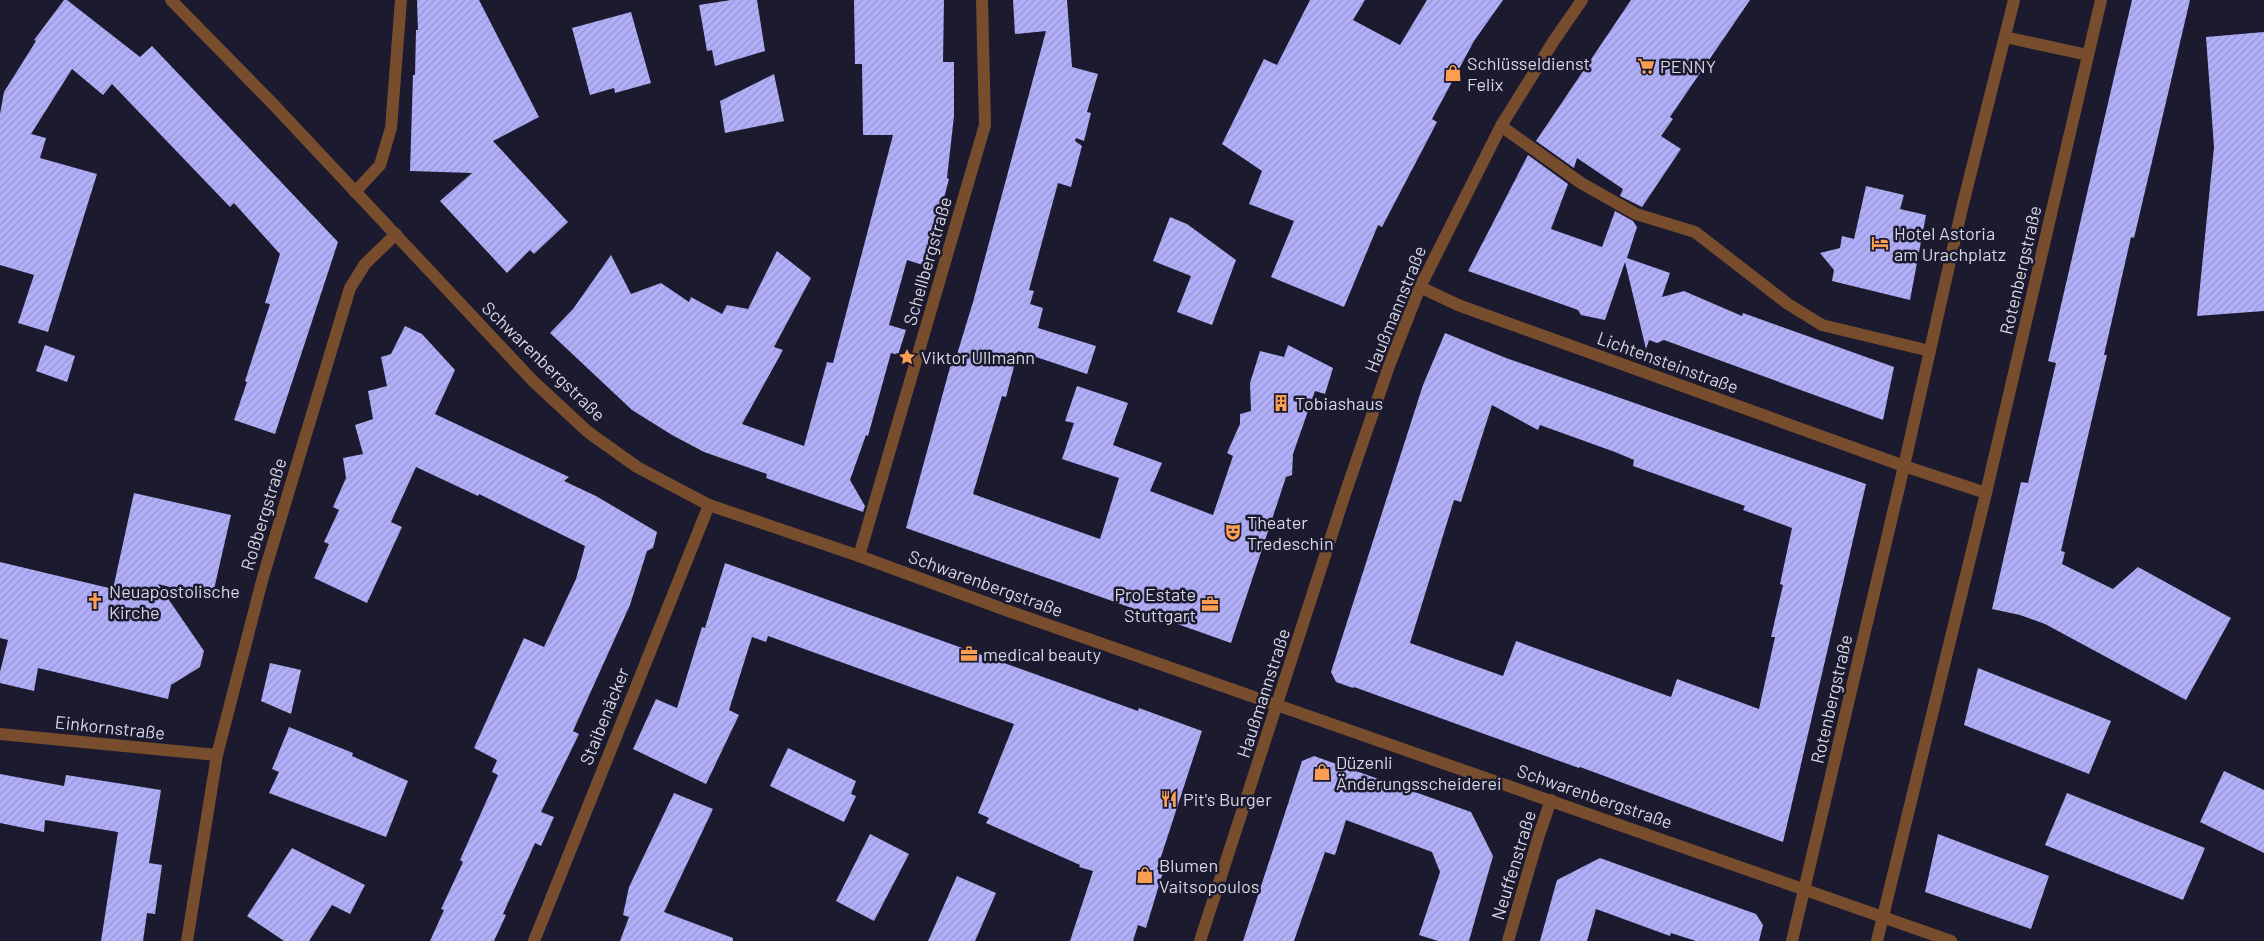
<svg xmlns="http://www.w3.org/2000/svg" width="2264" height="941" viewBox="0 0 2264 941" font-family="Barlow,sans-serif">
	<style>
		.building { fill: url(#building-hatch); fill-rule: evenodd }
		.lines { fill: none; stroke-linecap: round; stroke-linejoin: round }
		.service { stroke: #784d2d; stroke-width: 12 }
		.minor { stroke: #784d2d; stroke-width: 12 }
		.tertiary { stroke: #784d2d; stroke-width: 12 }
		.labels { text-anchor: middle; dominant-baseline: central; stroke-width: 5; stroke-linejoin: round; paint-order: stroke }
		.poi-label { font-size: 18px; fill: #d7d7e5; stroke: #1b1a2f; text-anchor: start }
		.street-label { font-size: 18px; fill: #d7d7e5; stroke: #1b1a2f }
	</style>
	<defs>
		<pattern id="building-hatch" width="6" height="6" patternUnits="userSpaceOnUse" patternTransform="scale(1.25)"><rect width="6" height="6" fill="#b1aff9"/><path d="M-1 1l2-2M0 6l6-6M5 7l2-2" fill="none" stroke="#9593cc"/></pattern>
	</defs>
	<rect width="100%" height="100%" fill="#1b1a2f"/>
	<!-- building -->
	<path class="building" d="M 64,0 L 67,0 L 140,57 L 152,46 L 338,242 L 275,434 L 234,420 L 247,382 L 245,381 L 270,304 L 265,303 L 280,254 L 234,203 L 230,207 L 112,84 L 103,95 L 72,69 L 31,134 L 46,138 L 40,158 L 97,174 L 48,332 L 18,323 L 34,275 L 0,265 L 0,114 L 4,92 L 36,41 L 34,40 Z
		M 417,0 L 479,0 L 539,117 L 493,141 L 568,222 L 534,254 L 530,250 L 507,273 L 440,201 L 472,173 L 410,171 L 413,75 L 415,75 L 416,30 L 418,30 Z
		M 731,0 L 757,0 L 765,51 L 715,66 L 712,50 L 707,51 L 699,5 Z
		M 854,0 L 944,0 L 943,62 L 954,62 L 954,116 L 947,178 L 949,179 L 926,266 L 907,260 L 889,325 L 906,330 L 898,355 L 891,353 L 868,436 L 866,435 L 850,480 L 865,506 L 863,512 L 766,478 L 767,474 L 704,452 L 672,435 L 632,410 L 550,333 L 573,309 L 611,255 L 631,294 L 661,283 L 689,302 L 691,297 L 722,314 L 727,305 L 748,309 L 777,251 L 811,278 L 774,347 L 783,350 L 742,424 L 804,446 L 827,362 L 833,363 L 893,135 L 863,135 L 862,64 L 855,64 Z
		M 1013,0 L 1067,0 L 1072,67 L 1098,74 L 1087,112 L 1091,113 L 1084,141 L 1076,138 L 1075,141 L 1082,146 L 1071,187 L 1058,183 L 1029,290 L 1034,291 L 1030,304 L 1043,308 L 1038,328 L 1096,346 L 1087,374 L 1018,351 L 1006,397 L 1002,396 L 973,494 L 1100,539 L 1119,478 L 1062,459 L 1074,423 L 1065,421 L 1077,386 L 1128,403 L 1113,445 L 1162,463 L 1150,491 L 1213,515 L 1233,456 L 1227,453 L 1240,424 L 1240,414 L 1251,411 L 1250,383 L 1260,351 L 1284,357 L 1288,345 L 1333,368 L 1325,394 L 1315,391 L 1293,454 L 1292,475 L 1286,477 L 1231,643 L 906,528 L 952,360 L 955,361 L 973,302 L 1046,31 L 1015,34 Z
		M 1310,0 L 1365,0 L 1353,20 L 1400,45 L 1427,0 L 1503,0 L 1474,41 L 1432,119 L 1437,122 L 1382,227 L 1378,225 L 1344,307 L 1271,277 L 1294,221 L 1249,204 L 1262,171 L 1222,144 L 1264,59 L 1277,65 Z
		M 1631,0 L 1750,0 L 1670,117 L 1673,119 L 1661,136 L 1681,149 L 1642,207 L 1620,196 L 1623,189 L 1577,158 L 1574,168 L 1536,141 Z
		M 2132,0 L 2190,0 L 2134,238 L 2131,237 L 2104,355 L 2107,355 L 2061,551 L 2065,552 L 2062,564 L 2113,589 L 2138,567 L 2231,618 L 2186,700 L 2045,624 L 2020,615 L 1992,609 L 2021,482 L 2028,483 L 2056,363 L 2048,361 Z
		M 631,12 L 651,83 L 615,93 L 614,88 L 590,95 L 572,28 Z
		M 2264,32 L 2264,311 L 2197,316 L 2214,147 L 2206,37 Z
		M 774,74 L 784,121 L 725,133 L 720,101 Z
		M 1528,155 L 1568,184 L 1551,229 L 1602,247 L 1615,211 L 1633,221 L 1637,227 L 1627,258 L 1670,273 L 1662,297 L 1684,291 L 1742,316 L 1743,313 L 1894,367 L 1883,420 L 1664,340 L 1657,343 L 1649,340 L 1646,349 L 1625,262 L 1605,320 L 1581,315 L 1578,310 L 1468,271 Z
		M 1866,186 L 1904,195 L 1900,209 L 1926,215 L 1910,300 L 1832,281 L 1834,270 L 1820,253 L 1840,248 L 1842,236 L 1854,239 Z
		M 1170,217 L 1187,224 L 1236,260 L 1212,325 L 1177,312 L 1191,276 L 1153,261 Z
		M 405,326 L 422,334 L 455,370 L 435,414 L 569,477 L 564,481 L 596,496 L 657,532 L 653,548 L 647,551 L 630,605 L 573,731 L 579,734 L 541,812 L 554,817 L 541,846 L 535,843 L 503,914 L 506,915 L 494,941 L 430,941 L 444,910 L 441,909 L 463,862 L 460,860 L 498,775 L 492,772 L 497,760 L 474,748 L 524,638 L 544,647 L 576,579 L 585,546 L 479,494 L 478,496 L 416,467 L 391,522 L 402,527 L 367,603 L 314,578 L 329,544 L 324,542 L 339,510 L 333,507 L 346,478 L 343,458 L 363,454 L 355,425 L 373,419 L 368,391 L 387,386 L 381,357 L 391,354 Z
		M 1445,333 L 1506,358 L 1866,484 L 1783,842 L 1580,767 L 1579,768 L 1354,687 L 1353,688 L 1336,682 L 1331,672 L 1423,385 ZM 1492,405 L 1538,430 L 1540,425 L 1615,452 L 1634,460 L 1633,466 L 1745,506 L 1743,510 L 1792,528 L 1780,584 L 1783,585 L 1771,637 L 1775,637 L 1759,709 L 1677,679 L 1671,697 L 1516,641 L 1503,676 L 1410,643 L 1454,500 L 1461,502 Z
		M 45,345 L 75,356 L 67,382 L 36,371 Z
		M 134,493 L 231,515 L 212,598 L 158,584 L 204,651 L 200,667 L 171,685 L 168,699 L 38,668 L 34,691 L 0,683 L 0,672 L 8,640 L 0,638 L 0,562 L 113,589 Z
		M 725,563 L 1138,711 L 1139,708 L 1202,731 L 1157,869 L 1163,872 L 1146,928 L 1138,925 L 1133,941 L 1070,941 L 1093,871 L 1079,867 L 1080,865 L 986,823 L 989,818 L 978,813 L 1014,724 L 768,636 L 766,642 L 752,637 L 729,710 L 739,715 L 706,784 L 633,749 L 656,699 L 677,708 L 702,627 L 705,628 Z
		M 270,663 L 301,670 L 291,714 L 261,701 Z
		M 1978,668 L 2111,721 L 2089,774 L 1964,725 Z
		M 289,727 L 353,753 L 352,756 L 408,781 L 386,837 L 269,793 L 279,772 L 272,769 Z
		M 788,748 L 856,781 L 851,794 L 856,796 L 844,822 L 770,786 Z
		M 1314,756 L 1471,812 L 1493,856 L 1469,941 L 1438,941 L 1419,935 L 1440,872 L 1432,852 L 1346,820 L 1335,855 L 1325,852 L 1294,941 L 1243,941 L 1302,761 Z
		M 2224,771 L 2264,790 L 2264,853 L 2200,822 Z
		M 0,774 L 64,786 L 66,775 L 161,790 L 149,863 L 162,865 L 155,914 L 147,913 L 143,941 L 101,941 L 118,832 L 45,820 L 44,832 L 0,823 Z
		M 674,793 L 713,809 L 664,912 L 733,938 L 733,941 L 620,941 L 629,917 L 623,915 L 629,887 Z
		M 2067,793 L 2205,848 L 2183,900 L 2045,845 Z
		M 870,834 L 909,854 L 874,921 L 836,901 Z
		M 1938,834 L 2049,876 L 2031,929 L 1925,892 Z
		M 292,848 L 365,885 L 350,914 L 332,905 L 309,941 L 284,941 L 247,916 Z
		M 1600,858 L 1756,914 L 1763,925 L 1759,941 L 1696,941 L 1671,933 L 1670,936 L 1596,909 L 1587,941 L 1540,941 L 1557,880 Z
		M 957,876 L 996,893 L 975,941 L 928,941 Z"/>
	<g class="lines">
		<!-- service -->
		<path class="service" d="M 1501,126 L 1581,183 L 1636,214 L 1695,232 L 1788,304 L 1822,325 L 1930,351"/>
		<!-- minor -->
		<path class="minor" d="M 2005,37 L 2088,55
			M 355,192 L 380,165 L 391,128 L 401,0
			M 1420,287 L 1458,305 L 1904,466 L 1986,493
			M 859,556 L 985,125 L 982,0
			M 0,734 L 217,755
			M 187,941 L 217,755 L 263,577 L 350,288 L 365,264 L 396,234
			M 534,941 L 709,505
			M 1508,941 L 1538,838 L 1551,800
			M 1792,941 L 1904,466 L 1962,208 L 2014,0
			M 1877,941 L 1986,493 L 2101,0"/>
		<!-- tertiary -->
		<path class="tertiary" d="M 171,0 L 273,104 L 533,381 L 588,432 L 637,467 L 709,505 L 859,556 L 1014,613 L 1951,941
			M 1200,941 L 1345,494 L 1389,366 L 1420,287 L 1501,126 L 1553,42 L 1582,0"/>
	</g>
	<!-- icons -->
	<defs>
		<g id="supermarket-bare" transform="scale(1.35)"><path d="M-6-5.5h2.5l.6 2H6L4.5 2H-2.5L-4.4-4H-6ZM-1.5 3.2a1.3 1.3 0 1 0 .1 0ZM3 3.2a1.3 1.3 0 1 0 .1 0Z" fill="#fb9e52" stroke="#1b1a2f" stroke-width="2.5" paint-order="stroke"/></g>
		<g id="shop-bare" transform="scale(1.35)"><path d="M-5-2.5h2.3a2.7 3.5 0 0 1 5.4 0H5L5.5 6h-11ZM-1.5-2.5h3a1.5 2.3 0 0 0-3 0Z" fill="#fb9e52" stroke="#1b1a2f" stroke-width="2.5" paint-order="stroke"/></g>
		<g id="hotel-bare" transform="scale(1.35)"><path d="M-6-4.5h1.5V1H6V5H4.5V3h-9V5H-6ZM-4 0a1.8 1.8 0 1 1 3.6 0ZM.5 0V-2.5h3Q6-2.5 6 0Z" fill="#fb9e52" stroke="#1b1a2f" stroke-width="2.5" paint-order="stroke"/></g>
		<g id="sight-bare" transform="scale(1.35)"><path d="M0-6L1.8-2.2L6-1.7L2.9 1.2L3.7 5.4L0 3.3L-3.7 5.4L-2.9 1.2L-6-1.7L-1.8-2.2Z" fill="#fb9e52" stroke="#1b1a2f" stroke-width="2.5" paint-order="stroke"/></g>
		<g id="building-bare" transform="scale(1.35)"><path d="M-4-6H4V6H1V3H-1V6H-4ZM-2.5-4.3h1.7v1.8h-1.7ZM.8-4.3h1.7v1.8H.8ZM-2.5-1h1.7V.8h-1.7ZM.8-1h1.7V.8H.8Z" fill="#fb9e52" stroke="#1b1a2f" stroke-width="2.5" paint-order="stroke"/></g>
		<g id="theatre-bare" transform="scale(1.35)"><path d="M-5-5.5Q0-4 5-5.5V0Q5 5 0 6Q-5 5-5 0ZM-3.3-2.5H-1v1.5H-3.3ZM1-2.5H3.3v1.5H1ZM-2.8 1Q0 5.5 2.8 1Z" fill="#fb9e52" stroke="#1b1a2f" stroke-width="2.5" paint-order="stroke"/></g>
		<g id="church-bare" transform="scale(1.35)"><path d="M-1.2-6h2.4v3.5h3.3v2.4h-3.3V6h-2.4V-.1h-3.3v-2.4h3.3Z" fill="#fb9e52" stroke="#1b1a2f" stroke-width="2.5" paint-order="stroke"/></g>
		<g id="office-bare" transform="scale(1.35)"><path d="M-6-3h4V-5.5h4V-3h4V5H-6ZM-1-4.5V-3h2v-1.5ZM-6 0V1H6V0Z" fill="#fb9e52" stroke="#1b1a2f" stroke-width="2.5" paint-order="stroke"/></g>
		<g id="restaurant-bare" transform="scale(1.35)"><path d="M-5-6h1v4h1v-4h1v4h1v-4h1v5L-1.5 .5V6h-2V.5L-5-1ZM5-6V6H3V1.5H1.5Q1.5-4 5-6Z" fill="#fb9e52" stroke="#1b1a2f" stroke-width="2.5" paint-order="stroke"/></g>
	</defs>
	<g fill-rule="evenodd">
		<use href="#supermarket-bare" x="1646" y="66"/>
		<use href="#shop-bare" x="1453" y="73"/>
		<use href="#hotel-bare" x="1880" y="243"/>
		<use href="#sight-bare" x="907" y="357"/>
		<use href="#building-bare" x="1281" y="403"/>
		<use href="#theatre-bare" x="1233" y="532"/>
		<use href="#church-bare" x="95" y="601"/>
		<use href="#office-bare" x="1210" y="604"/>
		<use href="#office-bare" x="969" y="654"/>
		<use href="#shop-bare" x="1322" y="772"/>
		<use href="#restaurant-bare" x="1169" y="799"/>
		<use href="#shop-bare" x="1145" y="875"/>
	</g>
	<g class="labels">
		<!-- poi labels -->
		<g class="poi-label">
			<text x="1467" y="63">Schlüsseldienst<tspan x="1467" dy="21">Felix</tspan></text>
			<text x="1660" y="66">PENNY</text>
			<text x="1894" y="233">Hotel Astoria<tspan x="1894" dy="21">am Urachplatz</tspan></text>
			<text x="921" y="357">Viktor Ullmann</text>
			<text x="1295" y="403">Tobiashaus</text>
			<text x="1247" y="522">Theater<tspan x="1247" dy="21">Tredeschin</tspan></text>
			<text x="109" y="591">Neuapostolische<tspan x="109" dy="21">Kirche</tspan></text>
			<text x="1196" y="594" text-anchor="end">Pro Estate<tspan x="1196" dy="21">Stuttgart</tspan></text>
			<text x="983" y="654">medical beauty</text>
			<text x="1336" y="762">Düzenli<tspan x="1336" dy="21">Änderungsscheiderei</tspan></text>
			<text x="1183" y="799">Pit's Burger</text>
			<text x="1159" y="865">Blumen<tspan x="1159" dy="21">Vaitsopoulos</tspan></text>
		</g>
		<!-- street labels -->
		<g class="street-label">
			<text transform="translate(927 261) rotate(-74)">Schellbergstraße</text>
			<text transform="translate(2020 270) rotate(-77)">Rotenbergstraße</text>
			<text transform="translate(1395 309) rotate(-68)">Haußmannstraße</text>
			<text transform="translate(544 361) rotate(44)">Schwarenbergstraße</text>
			<text transform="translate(1668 362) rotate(20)">Lichtensteinstraße</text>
			<text transform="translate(263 514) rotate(-73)">Roßbergstraße</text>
			<text transform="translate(986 583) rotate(20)">Schwarenbergstraße</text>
			<text transform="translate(1263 693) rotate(-72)">Haußmannstraße</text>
			<text transform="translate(1831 699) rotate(-77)">Rotenbergstraße</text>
			<text transform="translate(604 716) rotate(-68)">Staibenäcker</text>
			<text transform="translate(110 727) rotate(6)">Einkornstraße</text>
			<text transform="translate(1595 796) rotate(19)">Schwarenbergstraße</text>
			<text transform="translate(1513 865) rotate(-73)">Neuffenstraße</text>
		</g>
	</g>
</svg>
